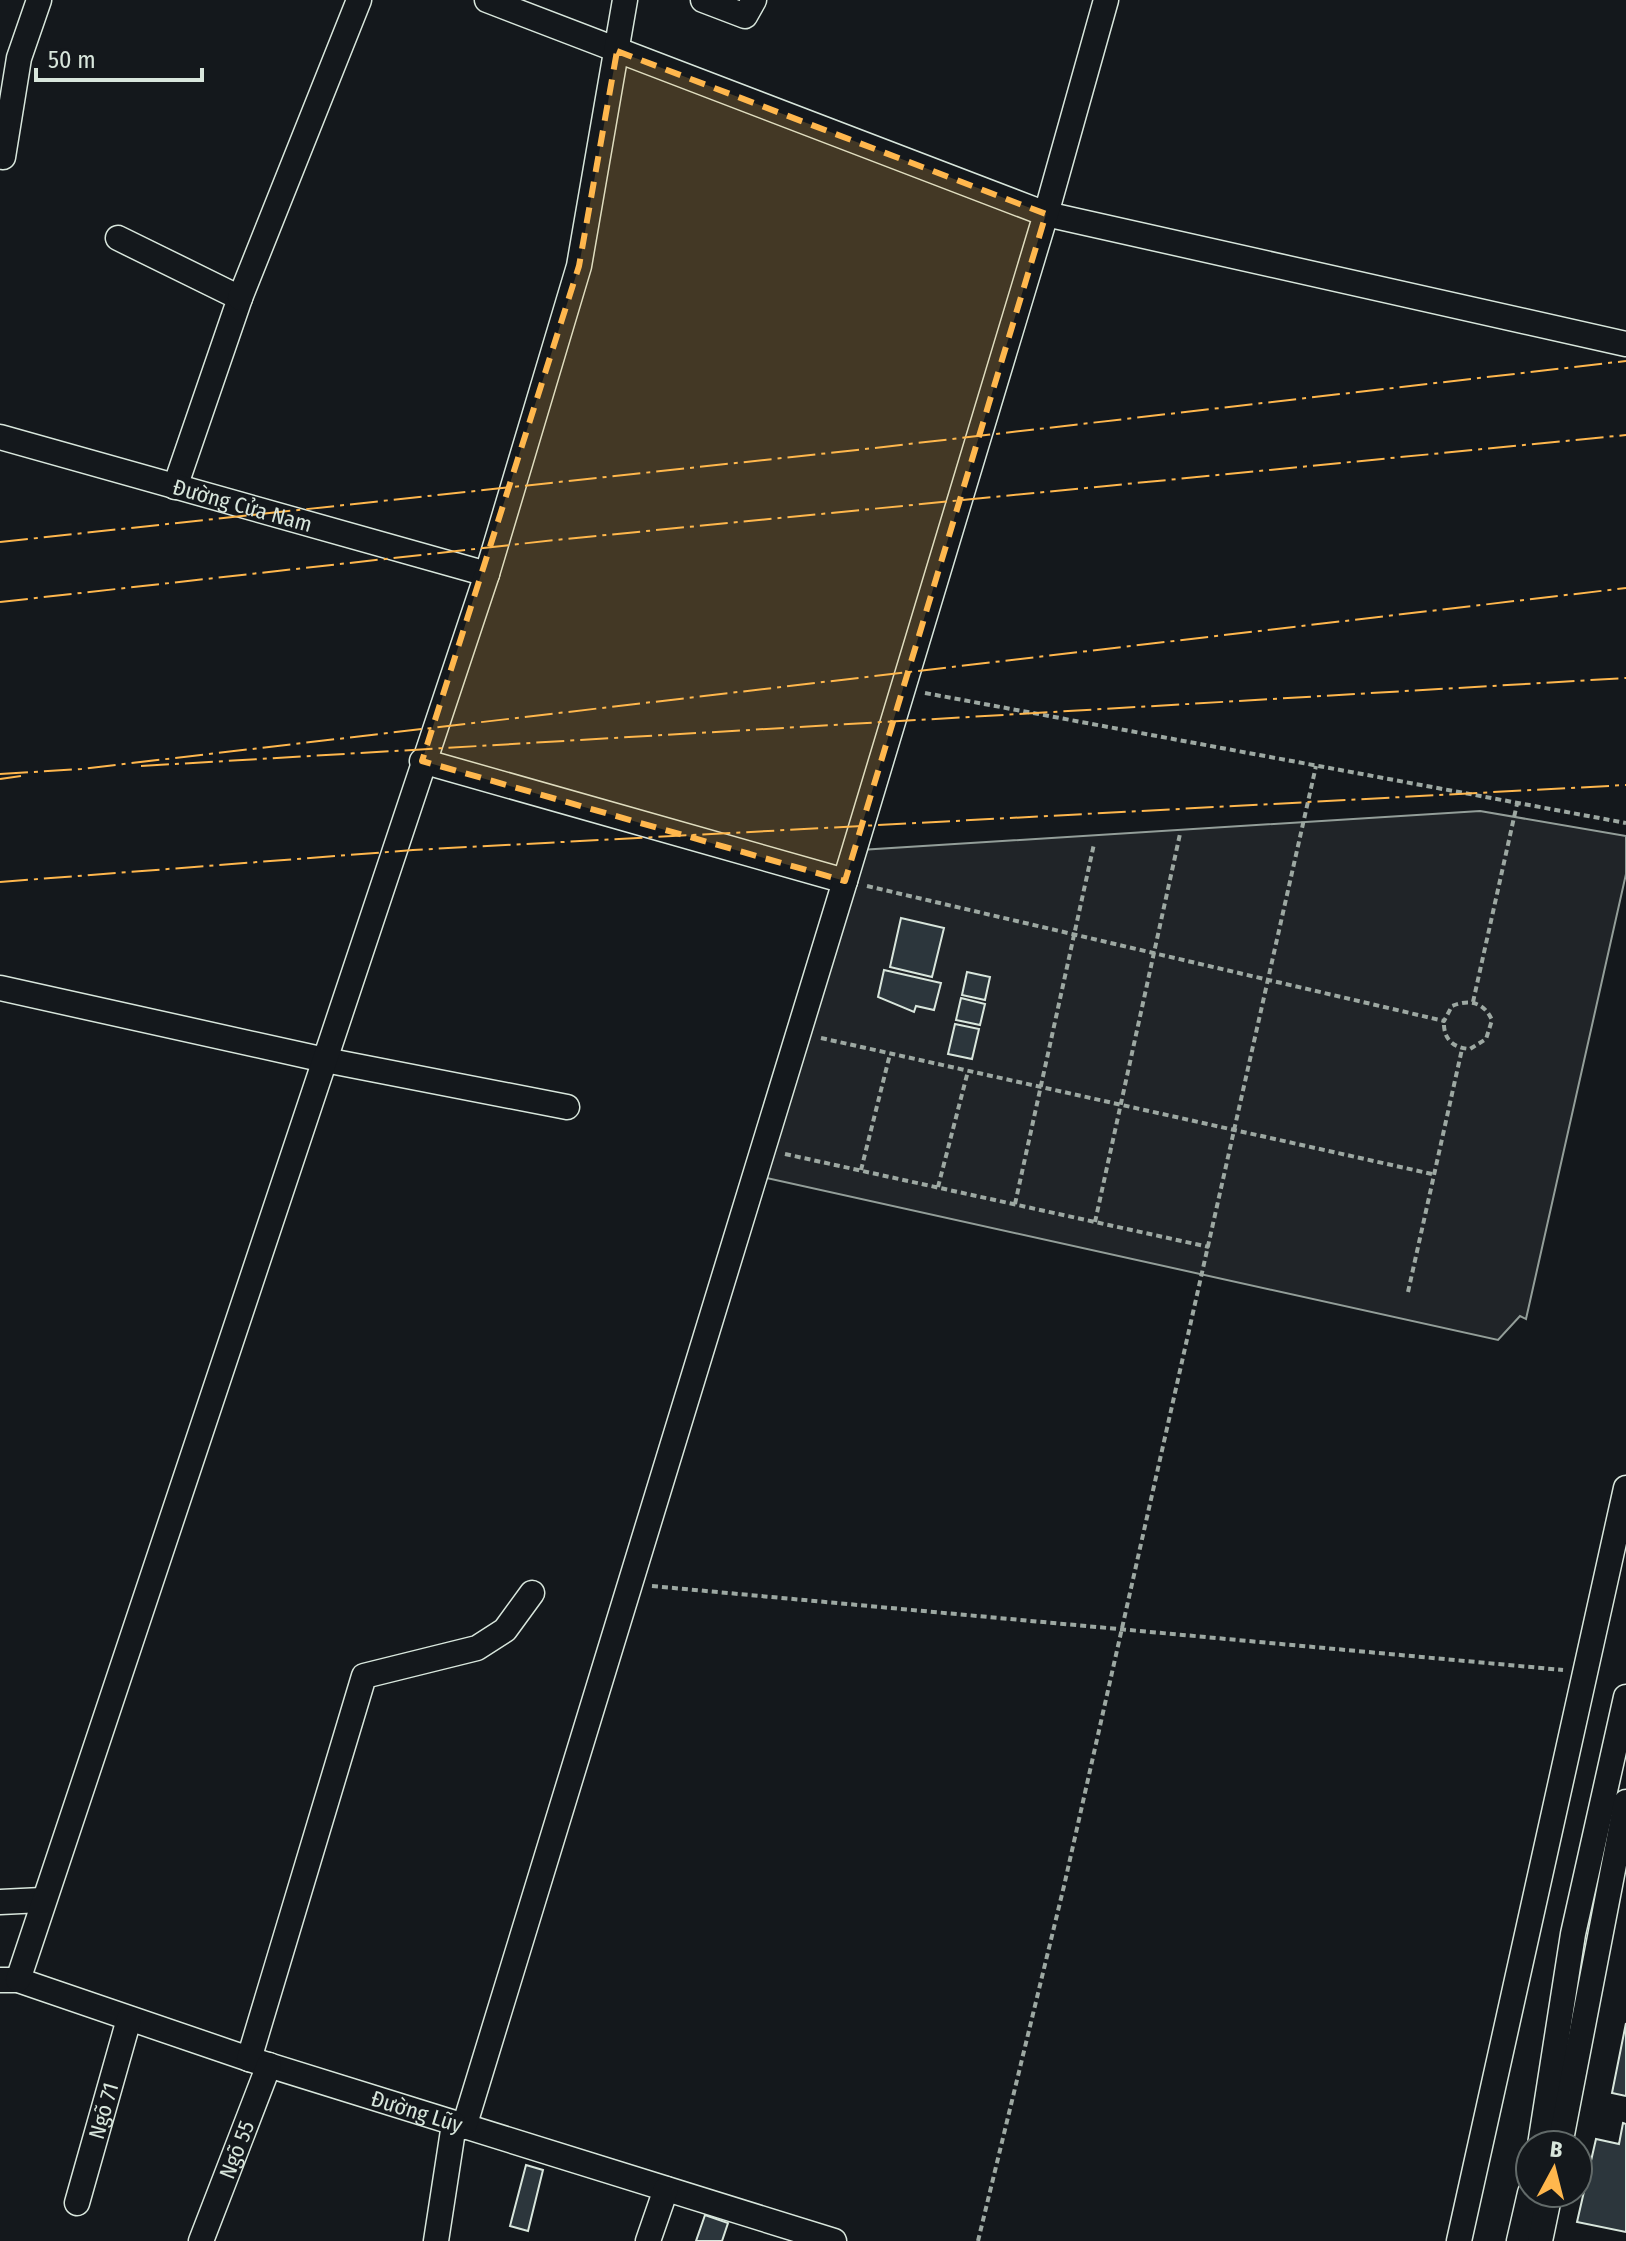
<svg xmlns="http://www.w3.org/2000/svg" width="1626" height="2241" viewBox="0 0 1626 2241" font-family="'Fira Sans Condensed',sans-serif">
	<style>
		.green { fill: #202428; stroke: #939e99; stroke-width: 2 }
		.building { fill: #2c363c; stroke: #d8e6dc; stroke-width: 2 }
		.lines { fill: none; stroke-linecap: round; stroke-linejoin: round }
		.minor-casing { stroke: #d8e6dc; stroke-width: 27 }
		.path { stroke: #9da8a2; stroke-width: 4; stroke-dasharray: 6 4; stroke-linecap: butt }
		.minor { stroke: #14181c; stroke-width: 24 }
		.power { stroke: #ffb74d; stroke-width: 2; stroke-dasharray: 28 6 4 6; stroke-linecap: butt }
		.marked { fill: #ffb74d; fill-opacity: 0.2; stroke: #ffb74d; stroke-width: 6; stroke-dasharray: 16 10; stroke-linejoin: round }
		.labels { text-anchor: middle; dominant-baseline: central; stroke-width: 6; stroke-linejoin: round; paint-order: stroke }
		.street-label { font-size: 22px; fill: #d8e6dc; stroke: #14181c }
	</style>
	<rect width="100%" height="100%" fill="#14181c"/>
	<!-- green -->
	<path class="green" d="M 1480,811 L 1626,836 L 1626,874 L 1526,1319 L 1520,1316 L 1498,1340 L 762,1177 L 860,850 Z"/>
	<!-- building -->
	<path class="building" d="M 901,918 L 944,928 L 932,977 L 890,967 Z
		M 884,970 L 941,983 L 934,1010 L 916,1006 L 914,1012 L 878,997 Z
		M 967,972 L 990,977 L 985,1000 L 962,995 Z
		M 961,998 L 985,1004 L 980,1025 L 956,1020 Z
		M 955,1024 L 979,1029 L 972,1059 L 948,1054 Z
		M 1626,2023 L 1626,2096 L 1612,2093 Z
		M 1623,2123 L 1626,2124 L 1626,2232 L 1577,2222 L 1596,2139 L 1619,2144 Z
		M 526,2165 L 543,2170 L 528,2231 L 510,2226 Z
		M 705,2215 L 728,2223 L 722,2241 L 696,2241 Z"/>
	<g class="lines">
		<!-- minor casing -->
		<g class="minor-casing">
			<g id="minor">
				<path d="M 487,0 L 1046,214 L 1626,344"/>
				<path d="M 703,0 L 745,16 L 754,0"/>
				<path d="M 3,157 L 19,58 L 39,0"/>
				<path d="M 118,238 L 240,298 L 175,487"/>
				<path d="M 240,298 L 359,0"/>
				<path id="s1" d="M 0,437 L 487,574"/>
				<path d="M 422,761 L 845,881"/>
				<path d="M 0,988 L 325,1060 L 567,1107"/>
				<path d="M 0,1902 L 42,1900"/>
				<path id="s2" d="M 0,1980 L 18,1980 L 249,2059 L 834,2241"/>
				<path d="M 18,1980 L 487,574 L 579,266 L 625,0"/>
				<path d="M 249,2059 L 364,1676 L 477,1648 L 505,1630 L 532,1593"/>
				<path d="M 464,2127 L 845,881 L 1046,214 L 1106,0"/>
				<path d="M 1540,2145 L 1573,1934 L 1626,1697"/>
				<path d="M 1560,2145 L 1626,1802"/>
				<path id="s3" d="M 77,2203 L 129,2019"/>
				<path id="s4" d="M 201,2241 L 269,2065"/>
				<path d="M 436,2241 L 454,2124"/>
				<path d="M 648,2241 L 666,2189"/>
				<path d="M 1459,2241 L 1626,1488"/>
				<path d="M 1519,2241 L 1530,2193"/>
				<path d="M 1540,2241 L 1550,2193"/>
			</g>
		</g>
		<!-- path -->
		<path class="path" d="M 925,693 L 1626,823
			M 867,886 L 1444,1021 L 1452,1006 C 1469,999 1484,1002 1492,1020 L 1486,1039 L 1470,1049 C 1453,1048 1443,1039 1444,1021
			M 1473,1002 L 1517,804
			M 821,1038 L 1432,1174
			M 785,1154 L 1209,1247
			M 861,1170 L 890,1054
			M 938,1187 L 968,1071
			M 1015,1204 L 1094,844
			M 1095,1222 L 1180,834
			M 1408,1292 L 1462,1049
			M 652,1586 L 1563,1670
			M 978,2241 L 1064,1886 L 1316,766"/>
		<!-- minor -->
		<use href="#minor" class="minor"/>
		<!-- power -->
		<path class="power" d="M 0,542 L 857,450 L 1626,361
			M 0,602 L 555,540 L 1626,435
			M 141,766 L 1626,678
			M 0,774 L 81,769 L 1626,588
			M 0,779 L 21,776
			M 0,882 L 413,850 L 1626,785"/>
	</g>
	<!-- marked area -->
	<path class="marked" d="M 617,51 L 1046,214 L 845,881 L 422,761 L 579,266 Z"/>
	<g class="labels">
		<!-- street labels -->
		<g class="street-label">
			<text stroke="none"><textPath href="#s1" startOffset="252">Đường Cửa Nam</textPath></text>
			<text stroke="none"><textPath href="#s3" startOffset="96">Ngõ 71</textPath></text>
			<text stroke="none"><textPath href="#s2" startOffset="438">Đường Lũy</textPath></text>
			<text stroke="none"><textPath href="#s4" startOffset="98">Ngõ 55</textPath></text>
		</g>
	</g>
	<!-- north arrow -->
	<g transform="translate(1554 2169) rotate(7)"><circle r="38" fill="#14181c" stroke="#626a69" stroke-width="2"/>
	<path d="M0-6L14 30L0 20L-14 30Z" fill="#ffb74d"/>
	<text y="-12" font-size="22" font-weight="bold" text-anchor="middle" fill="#d8e6dc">B</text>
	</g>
	<!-- scale -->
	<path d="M36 68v12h166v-12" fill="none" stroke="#d8e6dc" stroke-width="4"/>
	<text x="48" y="68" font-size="24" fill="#d8e6dc" stroke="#14181c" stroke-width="6" paint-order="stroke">50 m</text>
</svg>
